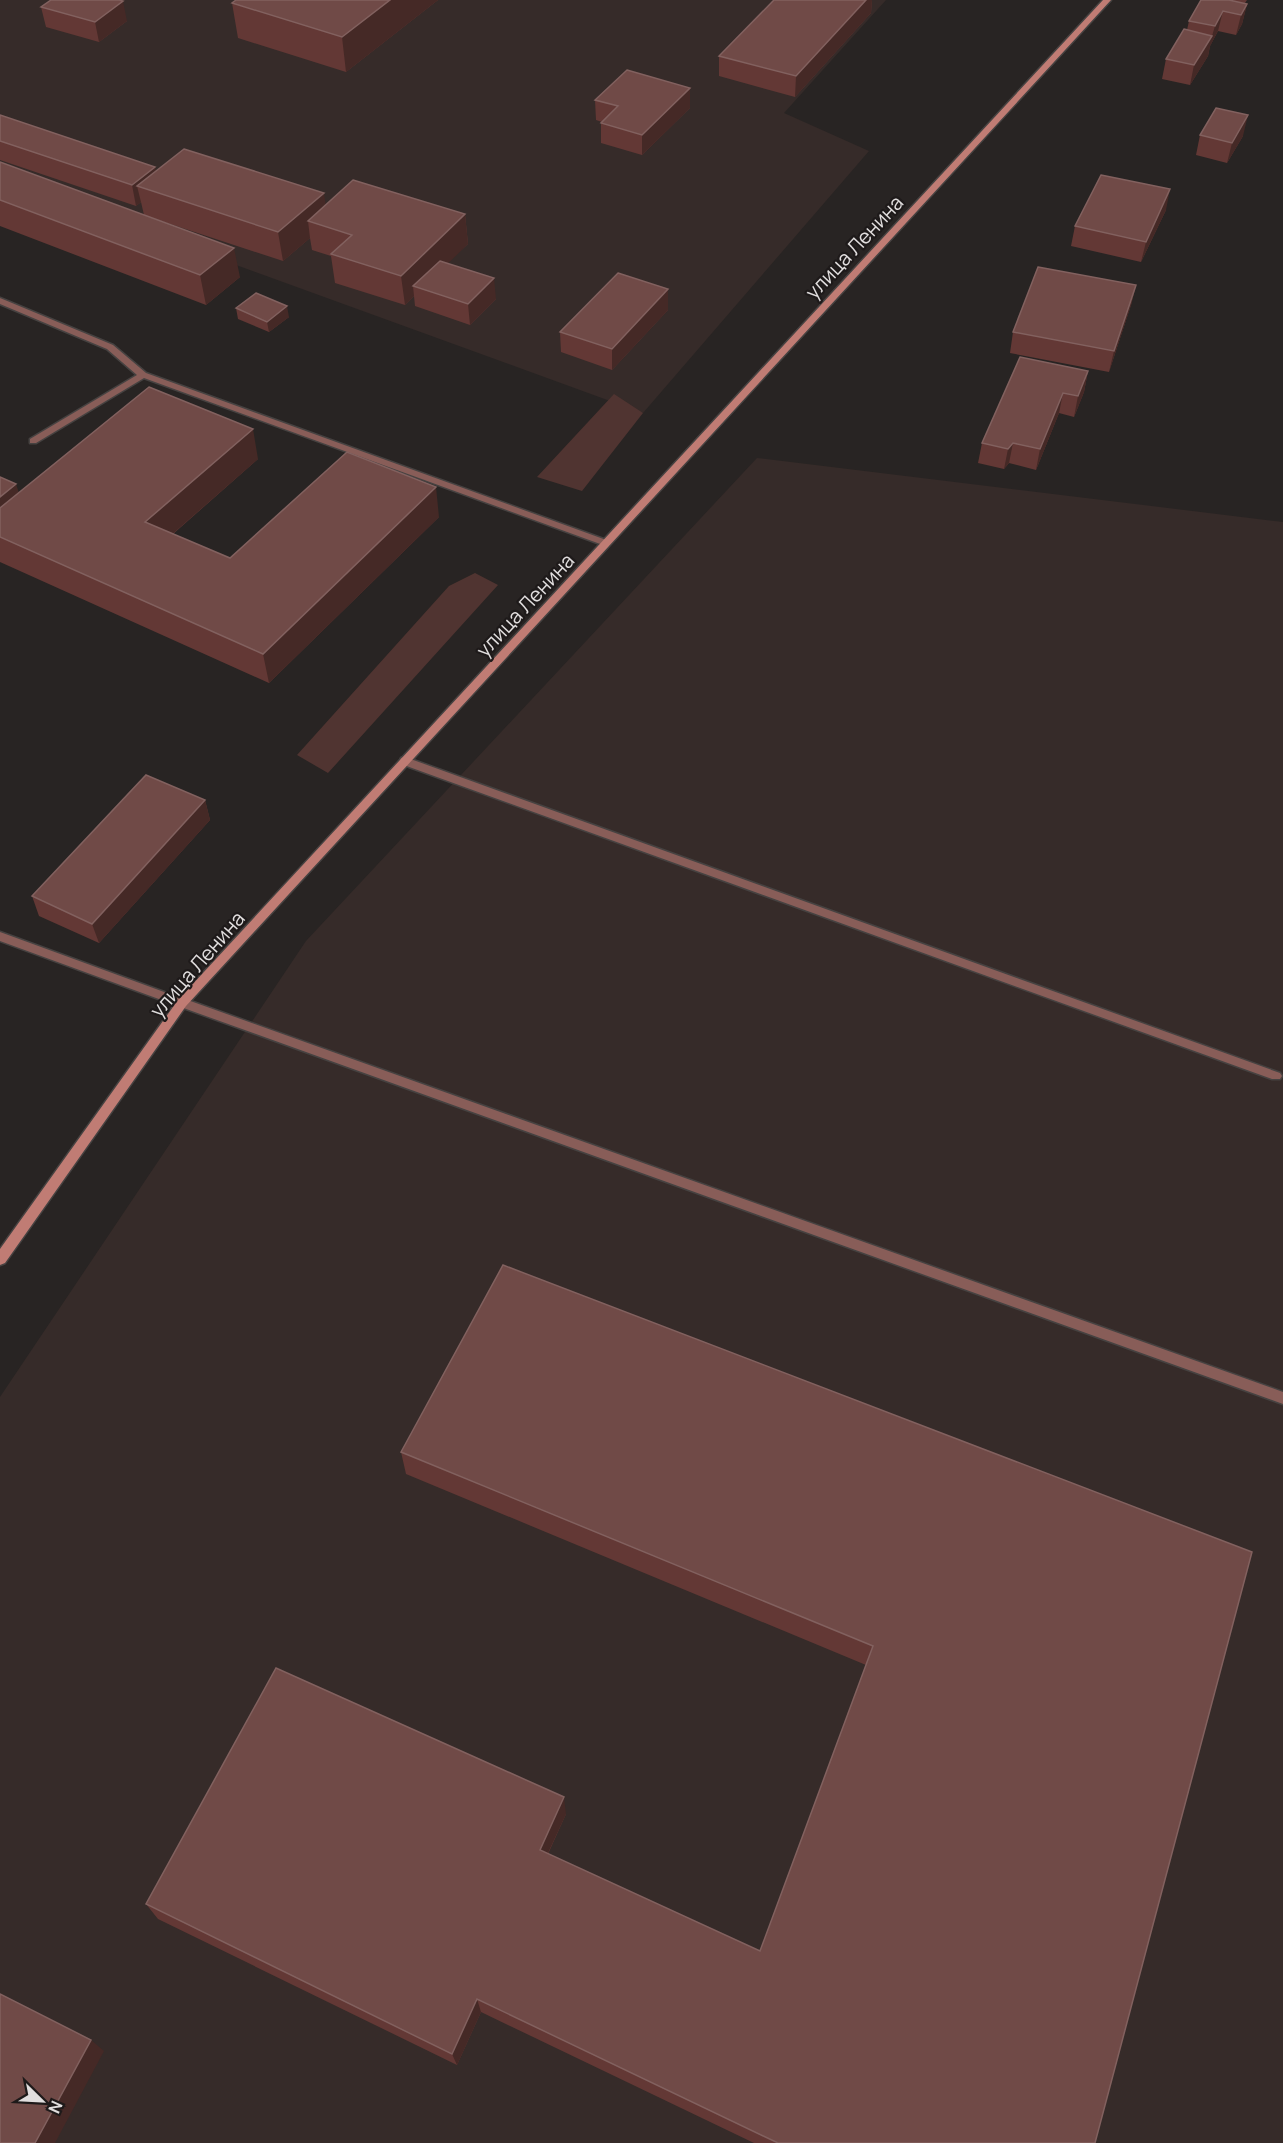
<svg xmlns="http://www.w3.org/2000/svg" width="1283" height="2143" viewBox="0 0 1283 2143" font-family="Manrope,sans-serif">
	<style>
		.built { fill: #362b29 }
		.green { fill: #503431 }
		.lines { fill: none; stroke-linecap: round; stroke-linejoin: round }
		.lane-casing { stroke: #464241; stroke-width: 3 }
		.street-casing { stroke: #464241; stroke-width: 3 }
		.secondary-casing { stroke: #464241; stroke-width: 3 }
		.lane { fill: #885d58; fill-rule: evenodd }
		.street { fill: #885d58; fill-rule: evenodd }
		.secondary { fill: #c07c74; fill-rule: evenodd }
		.wall { fill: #633835 }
		.shaded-wall { fill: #452926 }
		.building { fill: #704a47; stroke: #82615f; stroke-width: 1.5 }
		.labels { text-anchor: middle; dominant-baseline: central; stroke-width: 4.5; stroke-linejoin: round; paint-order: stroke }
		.street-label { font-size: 20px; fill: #e1dede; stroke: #1e1a1a }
	</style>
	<rect width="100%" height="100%" fill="#282423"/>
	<!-- built -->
	<path class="built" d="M 0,0 L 886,0 L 784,113 L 869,151 L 643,413 L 0,179 Z
		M 757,458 L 1283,522 L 1283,2143 L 0,2143 L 0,1397 L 306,941 Z"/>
	<!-- green -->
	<path class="green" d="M 614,394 L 643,413 L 582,491 L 537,477 Z
		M 475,573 L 498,585 L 328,773 L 297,755 L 449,586 Z"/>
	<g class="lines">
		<!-- lane casing -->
		<g class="lane-casing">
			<path id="lane" d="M 405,757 L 1280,1073 L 1282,1076 L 1280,1079 L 1272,1079 L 401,764 L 400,761 L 401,758 Z
				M 182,998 L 1283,1392 L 1283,1404 L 178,1006 L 176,1003 L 178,1000 Z"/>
		</g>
		<!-- street casing -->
		<g class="street-casing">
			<path id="street" d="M 0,298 L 113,345 L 146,373 L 609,541 L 611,543 L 606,546 L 603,545 L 144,378 L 36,443 L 30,443 L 30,439 L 137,375 L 107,349 L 0,304 Z
				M 0,932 L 186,1000 L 188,1003 L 186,1006 L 178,1006 L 0,941 Z"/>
		</g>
		<!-- secondary casing -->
		<g class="secondary-casing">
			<path id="secondary" d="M 1103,0 L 1111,0 L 186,1006 L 5,1263 L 0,1265 L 0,1249 L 178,1000 Z"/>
		</g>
		<!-- lane -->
		<use href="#lane" class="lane"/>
		<!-- street -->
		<use href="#street" class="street"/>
		<!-- secondary -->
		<use href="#secondary" class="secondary"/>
	</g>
	<!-- wall -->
	<path class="wall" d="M 236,0 L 438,0 L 346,72 L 238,38 L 232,3 Z
		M 774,0 L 872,0 L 871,13 L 795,97 L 719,76 L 719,56 Z
		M 1201,0 L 1247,0 L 1245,3 L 1247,4 L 1242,24 L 1236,35 L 1218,31 L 1210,46 L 1208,56 L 1190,85 L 1162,79 L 1166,59 L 1187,30 L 1189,21 Z
		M 41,7 L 127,21 L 99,42 L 46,27 Z
		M 595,100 L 690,108 L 642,155 L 601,143 L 601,123 L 602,122 L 596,120 Z
		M 0,115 L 156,171 L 325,205 L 465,214 L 468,244 L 447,263 L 496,299 L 470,325 L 415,306 L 414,296 L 405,305 L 335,283 L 331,256 L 312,250 L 310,238 L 283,261 L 152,218 L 240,277 L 206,305 L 0,226 L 0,162 L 144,215 L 141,202 L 136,206 L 0,160 Z
		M 1200,135 L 1243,136 L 1227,163 L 1196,155 Z
		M 1166,210 L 1141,262 L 1071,246 L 1075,226 Z
		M 1136,285 L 1131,305 L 1109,372 L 1010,353 L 1013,332 Z
		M 668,289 L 668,310 L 612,370 L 561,352 L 560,332 Z
		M 236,308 L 289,317 L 269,332 L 238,319 Z
		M 1088,371 L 1084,392 L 1074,417 L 1059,413 L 1036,470 L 1009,463 L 1004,469 L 978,463 L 982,443 Z
		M 258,459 L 173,534 L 230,558 L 439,517 L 269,683 L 0,562 L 0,477 L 19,493 Z
		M 205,800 L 210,820 L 99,943 L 39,916 L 32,896 Z
		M 401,1452 L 1252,1552 L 1095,2143 L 754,2143 L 481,2012 L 457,2065 L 158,1919 L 146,1904 L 566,1814 L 548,1854 L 760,1951 L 866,1665 L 406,1474 Z"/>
	<!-- shaded-wall -->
	<path class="shaded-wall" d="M 390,0 L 438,0 L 346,72 L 342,37 Z
		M 866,0 L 872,0 L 871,13 L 795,97 L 796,76 Z
		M 123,1 L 127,21 L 99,42 L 95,22 Z
		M 1247,4 L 1242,24 L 1236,35 L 1241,15 Z
		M 1223,11 L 1218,31 L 1210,46 L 1208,56 L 1190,85 L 1194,65 L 1212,36 L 1215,26 Z
		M 690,88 L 690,108 L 642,155 L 642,135 Z
		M 1248,115 L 1243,136 L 1227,163 L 1232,143 Z
		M 155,167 L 160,187 L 137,186 L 141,202 L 136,206 L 132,185 Z
		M 1170,189 L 1166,210 L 1141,262 L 1146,242 Z
		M 324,193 L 328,222 L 308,221 L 310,238 L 283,261 L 278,232 Z
		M 465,214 L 468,244 L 422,289 L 413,286 L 414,296 L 405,305 L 401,276 Z
		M 234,248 L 240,277 L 206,305 L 200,275 Z
		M 494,278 L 496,299 L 470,325 L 468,304 Z
		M 1136,285 L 1131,305 L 1109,372 L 1114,351 Z
		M 668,289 L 668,310 L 612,370 L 612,349 Z
		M 287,306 L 289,317 L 269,332 L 267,322 Z
		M 1088,371 L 1084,392 L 1074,417 L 1078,396 Z
		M 1063,393 L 1059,413 L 1036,470 L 1040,449 Z
		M 253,429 L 258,459 L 153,551 L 145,522 Z
		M 1013,443 L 1009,463 L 1004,469 L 1008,449 Z
		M 16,484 L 23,505 L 0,523 L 0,497 Z
		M 436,487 L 439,517 L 269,683 L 263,654 Z
		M 205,800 L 210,820 L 99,943 L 92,924 Z
		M 564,1797 L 566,1814 L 542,1866 L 540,1850 Z
		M 477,1999 L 481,2012 L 457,2065 L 452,2054 Z
		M 91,2040 L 104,2051 L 55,2143 L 35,2143 Z"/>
	<!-- building -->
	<path class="building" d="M 51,0 L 119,0 L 123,1 L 95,22 L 41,7 Z
		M 236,0 L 390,0 L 342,37 L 232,3 Z
		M 774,0 L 866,0 L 796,76 L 719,56 Z
		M 1201,0 L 1229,0 L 1247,4 L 1241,15 L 1223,11 L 1215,26 L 1189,21 Z
		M 1184,29 L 1212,36 L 1194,65 L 1166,59 Z
		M 627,70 L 690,88 L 642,135 L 601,123 L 618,106 L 595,100 Z
		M 1216,108 L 1248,115 L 1232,143 L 1200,135 Z
		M 0,115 L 155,167 L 132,185 L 0,141 Z
		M 184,149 L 324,193 L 278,232 L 137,186 Z
		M 0,162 L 234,248 L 200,275 L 0,200 Z
		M 1101,175 L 1170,189 L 1146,242 L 1075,226 Z
		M 353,180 L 465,214 L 401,276 L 331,254 L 352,235 L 308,221 Z
		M 440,261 L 494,278 L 468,304 L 413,286 Z
		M 1038,267 L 1136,285 L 1114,351 L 1013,332 Z
		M 618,273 L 668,289 L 612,349 L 560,332 Z
		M 256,293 L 287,306 L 267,322 L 236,308 Z
		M 1020,357 L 1088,371 L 1078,396 L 1063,393 L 1040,449 L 1013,443 L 1008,449 L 982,443 Z
		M 149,387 L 253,429 L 145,522 L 230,558 L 347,452 L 436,487 L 263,654 L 0,537 L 0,508 Z
		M 0,477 L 16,484 L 0,497 Z
		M 146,775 L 205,800 L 92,924 L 32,896 Z
		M 503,1265 L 1252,1552 L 1095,2143 L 778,2143 L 477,1999 L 452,2054 L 146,1904 L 276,1668 L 564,1797 L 540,1850 L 760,1951 L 873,1646 L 401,1452 Z
		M 0,1994 L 91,2040 L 35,2143 L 0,2143 Z"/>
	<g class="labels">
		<!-- street labels -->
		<g class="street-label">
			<text transform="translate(854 247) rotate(-47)">улица Ленина</text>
			<text transform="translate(525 605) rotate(-47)">улица Ленина</text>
			<text transform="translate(197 964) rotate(-49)">улица Ленина</text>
		</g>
	</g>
	<!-- north arrow -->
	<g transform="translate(42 2101) rotate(114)" stroke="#1e1a1a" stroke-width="4.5" paint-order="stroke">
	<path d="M0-4.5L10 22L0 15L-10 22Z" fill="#e1dede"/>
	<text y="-9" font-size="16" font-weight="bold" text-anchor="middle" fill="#e1dede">N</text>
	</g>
</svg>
